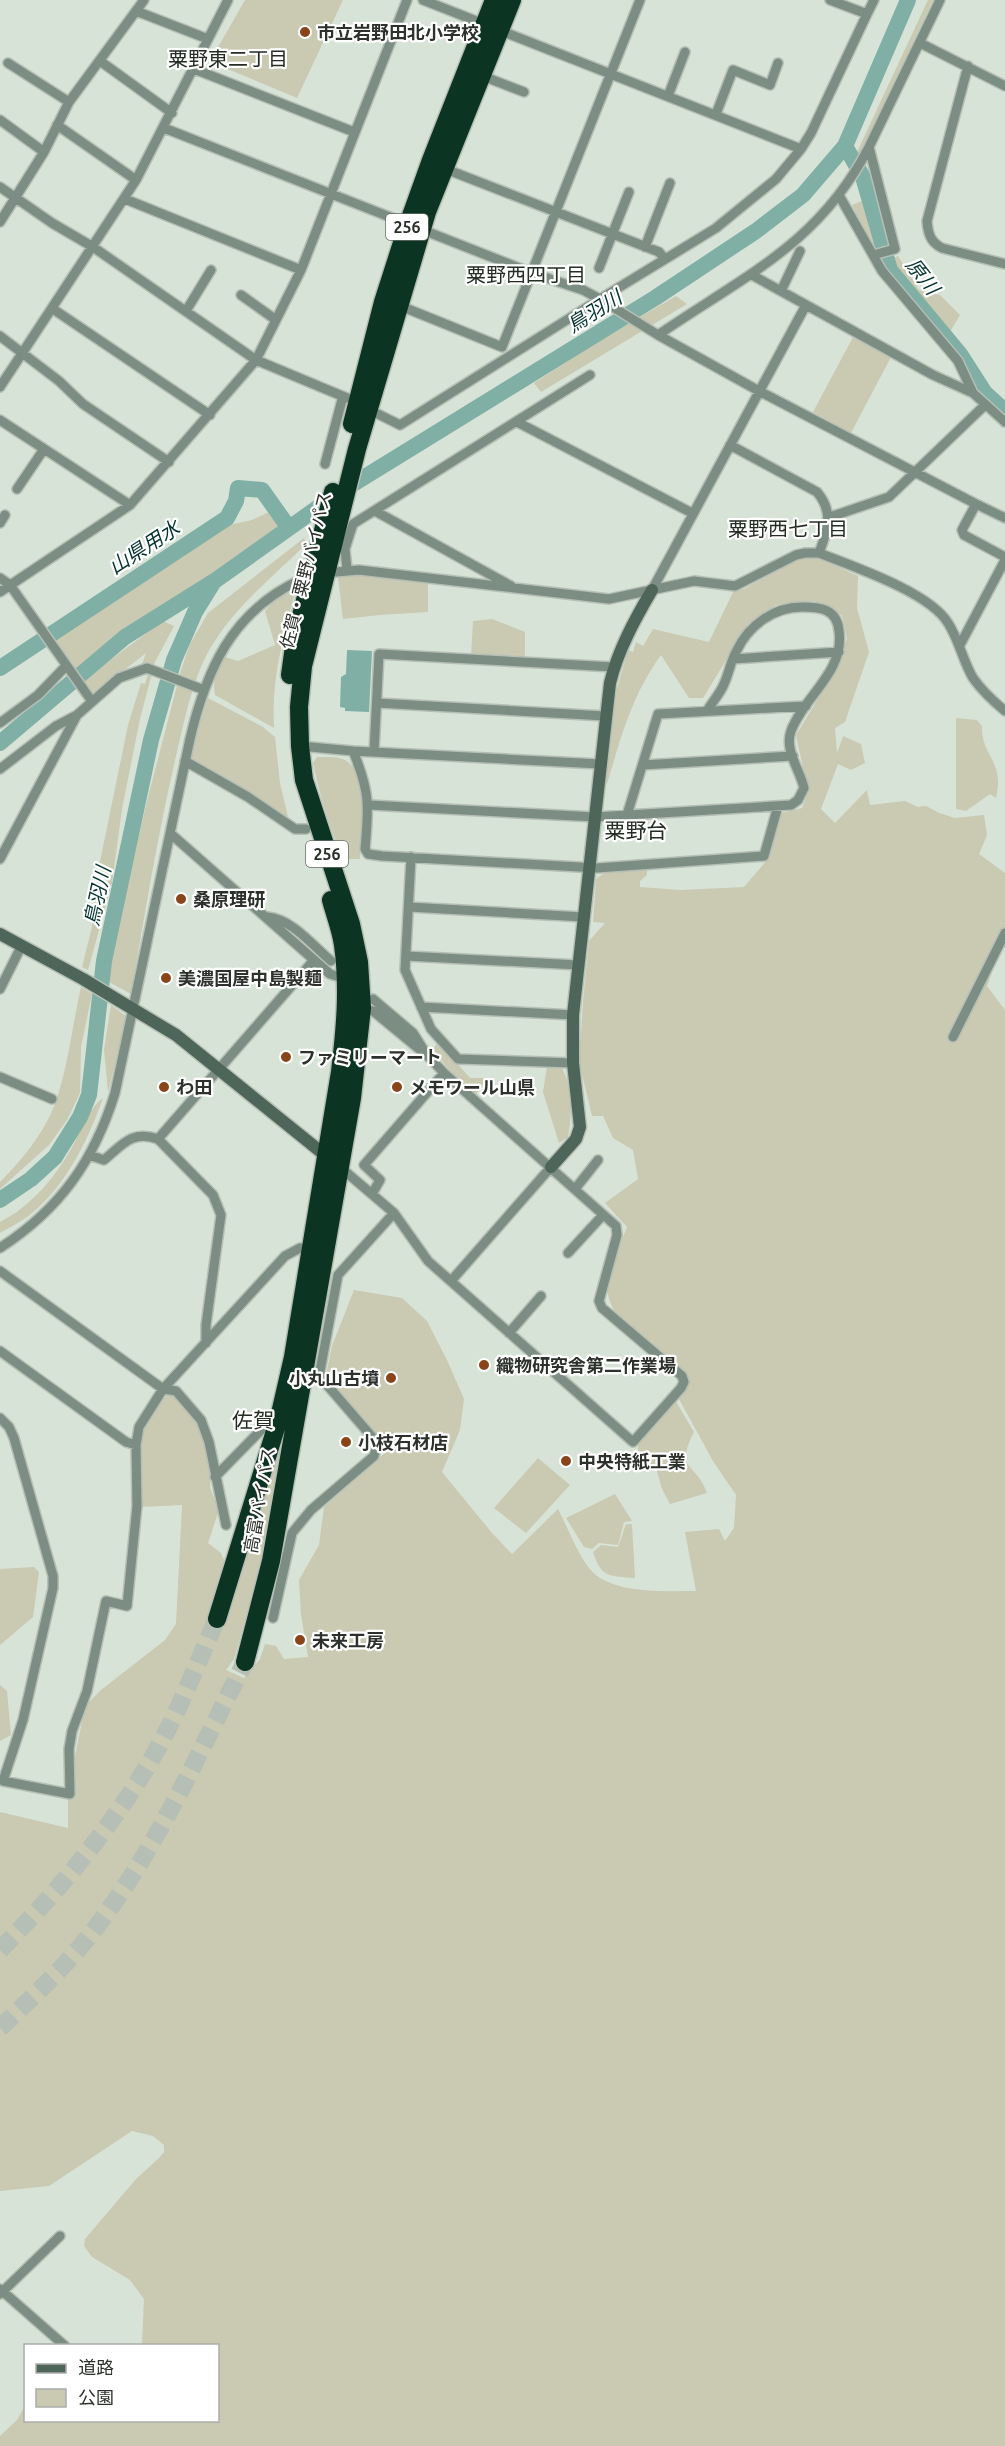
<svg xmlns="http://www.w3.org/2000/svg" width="1005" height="2446" viewBox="0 0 1005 2446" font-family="Ubuntu,'Noto Sans JP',sans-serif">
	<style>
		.green { fill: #cac9b1 }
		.water { fill: #7fafa5 }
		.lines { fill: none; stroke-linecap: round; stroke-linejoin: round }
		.river { stroke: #7fafa5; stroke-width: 16 }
		.highway-tunnel { stroke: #b6bfb5; stroke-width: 18; stroke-dasharray: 18 9; stroke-linecap: butt }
		.street-casing { stroke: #b6bfb5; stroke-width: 12 }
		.secondary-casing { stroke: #b6bfb5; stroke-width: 15 }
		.highway-casing { stroke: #b6bfb5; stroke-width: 21 }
		.street { stroke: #7c8e84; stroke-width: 9 }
		.secondary { stroke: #4d6659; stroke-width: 12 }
		.highway { stroke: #0c3423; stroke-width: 18 }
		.poi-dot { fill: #89441a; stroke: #fff; stroke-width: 2 }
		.labels { text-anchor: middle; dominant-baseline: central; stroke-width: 4.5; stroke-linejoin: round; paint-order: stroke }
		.shield { fill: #fff; stroke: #6b6f6b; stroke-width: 1.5 }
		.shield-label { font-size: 16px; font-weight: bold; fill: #2c312c }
		.poi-label { font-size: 18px; font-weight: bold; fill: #2c312c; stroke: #fff; text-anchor: start }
		.street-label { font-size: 18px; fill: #2c312c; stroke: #fff }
		.neighbourhood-label { font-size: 20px; fill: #252d24; stroke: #fff }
		.water-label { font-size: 20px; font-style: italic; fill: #05352e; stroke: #fff }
		.quarter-label { font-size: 21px; fill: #252d24; stroke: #fff }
	</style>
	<rect width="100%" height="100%" fill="#d8e3d7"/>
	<!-- green -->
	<path class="green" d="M 245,0 L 343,0 L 297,98 L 218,65 L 213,56 Z
		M 928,0 L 933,0 L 858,158 L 857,152 Z
		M 862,201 L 877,248 L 872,246 L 852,205 Z
		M 898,256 L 919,290 L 940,295 L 960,315 L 950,332 L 903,278 L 890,260 Z
		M 676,296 L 687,304 L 541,392 L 534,383 L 599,341 Z
		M 853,337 L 891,357 L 851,433 L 813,412 Z
		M 269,512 L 279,525 C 216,580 145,625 78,674 L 56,640 L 224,526 L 252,520 Z
		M 304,538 L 306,544 C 275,575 236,606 213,644 C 194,673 185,718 177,752 C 158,832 145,913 131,994 L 109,982 L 109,964 L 147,801 L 181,670 L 190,644 L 208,613 Z
		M 816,557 L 858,576 L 857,608 L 869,652 L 845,722 L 835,728 L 837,753 L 843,736 L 861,744 L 865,763 L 851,770 L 838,764 L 821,809 L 835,823 L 867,790 L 870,805 L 905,801 L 918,807 L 926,806 L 939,813 L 955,818 L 984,815 L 987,835 L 979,854 L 1005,873 L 1005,935 L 987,986 L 1005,1010 L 1005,2446 L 0,2446 L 0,2436 L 17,2420 L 25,2406 L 26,2420 L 218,2420 L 218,2346 L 142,2345 L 144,2299 L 130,2280 L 92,2257 L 84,2246 L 85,2239 L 136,2179 L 159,2158 L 164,2152 L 164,2145 L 153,2136 L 132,2131 L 49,2186 L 0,2191 L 0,1812 L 68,1828 L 68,1792 L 85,1706 L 101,1690 L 165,1640 L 176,1624 L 182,1505 L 141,1507 C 140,1471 133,1414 171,1394 L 186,1409 L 202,1432 L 211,1466 L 210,1488 L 219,1510 L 208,1543 L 221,1553 L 226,1565 L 291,1408 L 258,1588 L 246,1617 L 234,1659 L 226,1670 L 244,1678 L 260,1659 L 265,1644 L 276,1646 L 284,1659 L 308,1657 L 301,1615 L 299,1580 L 319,1545 L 324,1507 L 386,1452 L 326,1375 L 332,1346 L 354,1290 L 402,1298 L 427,1321 L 447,1360 L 464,1399 L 460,1430 L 442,1472 L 492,1533 L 512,1554 L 558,1509 C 568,1528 576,1551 589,1568 C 610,1595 665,1591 696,1591 L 685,1532 L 719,1529 L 725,1541 L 734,1528 L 736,1495 L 713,1461 L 679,1399 L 686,1382 C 659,1359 606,1323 607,1284 C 607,1272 622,1240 627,1227 L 605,1203 L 638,1179 L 633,1150 L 613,1138 L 603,1116 L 592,1116 L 579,1062 L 583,1002 L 589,941 L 605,923 L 593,922 L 596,879 L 604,873 L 647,870 L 647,875 L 640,881 L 640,887 L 680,890 L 744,887 L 767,860 L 782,813 L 802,808 L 810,787 L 803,768 L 796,735 L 832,676 L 847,639 L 842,615 L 814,601 L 776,605 L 748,624 L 703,698 L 689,698 L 661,655 C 632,695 621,737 607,784 L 604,784 L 617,689 L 628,650 L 633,652 L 636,642 L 643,646 L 653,629 L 709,642 L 734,590 L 744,589 L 796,560 Z
		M 361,574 L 428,582 L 428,612 L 380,615 L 343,619 L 338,577 Z
		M 290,592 L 295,592 C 283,637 271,681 274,728 L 215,695 C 212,680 217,670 225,657 L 238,661 L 275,645 L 265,611 L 275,600 Z
		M 492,619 L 525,632 L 525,657 L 471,656 L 473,621 Z
		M 163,621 L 174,626 L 155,662 L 140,719 L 122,809 L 112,883 L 88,970 L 82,967 L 92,927 L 95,886 L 128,725 L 141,683 L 145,684 L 150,667 L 142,664 L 146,653 L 94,694 L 83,680 Z
		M 208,698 L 263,727 L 275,737 L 280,783 L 288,817 L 189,758 Z
		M 956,718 L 977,720 L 982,726 C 981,757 1005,760 996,798 L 990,794 L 966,811 L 956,809 Z
		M 317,757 C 326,757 338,756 345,760 C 372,776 362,833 360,859 L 343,859 C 330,828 320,797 313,763 Z
		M 81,987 L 92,994 L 81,1047 L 80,1093 L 67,1120 L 49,1145 L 0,1189 L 0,1182 C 25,1157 48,1128 58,1095 C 69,1060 73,1022 81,987 Z
		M 111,1005 L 127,1017 L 108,1092 L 104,1050 Z
		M 438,1042 L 470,1078 L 487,1078 L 475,1096 L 453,1075 L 433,1049 Z
		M 547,1067 L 561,1067 C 573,1085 572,1117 568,1137 L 559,1143 L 543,1092 Z
		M 103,1098 C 88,1140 67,1184 32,1213 C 23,1221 10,1227 0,1233 L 0,1222 C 31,1206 54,1179 71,1149 C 81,1132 87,1110 103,1098 Z
		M 674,1398 L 694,1432 C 674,1471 696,1462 707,1493 L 670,1504 L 662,1489 L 656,1468 L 638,1451 L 638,1443 Z
		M 538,1458 L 570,1485 L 526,1533 L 494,1508 Z
		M 615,1494 L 632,1521 L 624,1522 L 618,1545 L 599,1543 L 592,1549 L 584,1547 L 566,1518 Z
		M 626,1524 L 632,1524 L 635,1578 C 610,1576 601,1578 593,1552 L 601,1545 L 618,1547 Z
		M 34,1567 L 39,1572 L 33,1617 L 0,1645 L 0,1569 Z
		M 0,1685 L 7,1691 L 11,1735 L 0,1741 Z"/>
	<!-- water -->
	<path class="water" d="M 347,650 L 372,651 L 369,712 L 345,711 L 345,708 L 340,707 L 341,677 L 346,674 Z"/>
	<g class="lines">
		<!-- river -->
		<path class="river" d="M 845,146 L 863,177 L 890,270 L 960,354 L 985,393 L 1005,411
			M 0,668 L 227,518 L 236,501 L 238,488 L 262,490 L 289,528
			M 0,743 L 125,637 L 216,580 L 337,494 L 655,298 L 756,231 L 803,195 L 845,146 L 908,0
			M 0,1200 L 31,1179 L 55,1157 L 80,1117 L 89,1095 L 104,961 L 151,740 L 174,660 L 195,612 L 213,583"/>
		<!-- highway-tunnel -->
		<path class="highway-tunnel" d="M 0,1950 C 57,1892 110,1830 151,1760 C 177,1716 196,1666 217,1619
			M 0,2028 C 35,1995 72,1960 100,1922 C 160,1842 200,1750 245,1662"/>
		<!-- street casing -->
		<g class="street-casing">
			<path id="street" d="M 423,0 L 484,24
				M 830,0 L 867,14 L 874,0
				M 136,11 L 208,39
				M 499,30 L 801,149 L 811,133 L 867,14
				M 920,43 L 1005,86
				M 100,61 L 172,113
				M 8,63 L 69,102
				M 968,66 L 927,221 C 928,233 930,242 942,248 L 1005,264
				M 194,69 L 354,132
				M 480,75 L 524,92
				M 668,96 L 685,52
				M 716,114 L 733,70 L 770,85 L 778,63
				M 0,120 L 44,152
				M 57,125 L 136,180
				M 164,128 L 532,273 L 583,290 L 600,299 L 658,335 L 759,391 L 976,504 L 962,530 L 964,535 L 1005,557
				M 443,168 L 659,252 L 665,259
				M 0,187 L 52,223 L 93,247 L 256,360 L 347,398
				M 840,197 L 882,271 L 958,361 L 973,393
				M 125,199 L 301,270
				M 0,222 L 44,152 L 69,102 L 144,0
				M 645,247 L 670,183
				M 873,255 L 895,249 L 869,147 L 940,0
				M 599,268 L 629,192
				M 752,275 L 933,375 L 973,393 L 1005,422
				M 781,291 L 800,251
				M 241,295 L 276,320
				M 398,305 L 502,347 L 640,0
				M 53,309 L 210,415
				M 186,311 L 211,270
				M 658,335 C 744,276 819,244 869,147
				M 0,336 L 59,381 L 83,404 L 169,462
				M 0,387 L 136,180 L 228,0
				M 378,414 L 400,425 L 600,299 L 716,228 L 776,179 L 801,149
				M 0,420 L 130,505
				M 517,422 L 692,513
				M 730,445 L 817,492 C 834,512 828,530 819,553
				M 325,464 L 343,396
				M 17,489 L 44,449
				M 976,504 L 1005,518
				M 375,511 L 511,586
				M 830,517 L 889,497 L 985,405
				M 0,523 L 5,515
				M 347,569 L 345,549 L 353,524 L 590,375
				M 336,572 L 359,570 L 609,599 L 694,581 L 735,586 L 796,555 L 805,553 L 819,553 C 854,567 929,592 948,623 C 959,640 963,661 973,678 C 982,691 993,701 1005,711
				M 0,578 L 10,585 L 91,700
				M 652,590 L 806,305
				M 0,592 L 130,505 L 256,360 L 301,270 L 407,0
				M 960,645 L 1005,560
				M 733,659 L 839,652
				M 377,703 L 605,716
				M 0,723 L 38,695 L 66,666
				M 300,746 L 353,751 C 370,792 369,806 365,849 L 368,854 L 382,856 L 597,868 L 764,856 L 778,806
				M 353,751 L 600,764
				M 374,752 L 379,654 L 614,667
				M 185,761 L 248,797 L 295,829 L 306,829
				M 643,765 L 793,756
				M 0,769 L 56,726 L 77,715 L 119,678 L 147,668 L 204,690
				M 369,805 L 595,817 L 791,805 L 798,800 L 804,788 C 800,770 784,750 791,731 C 804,696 845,672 839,631 C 837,609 821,607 802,607 C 774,607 749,625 737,650 C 731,660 729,673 724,684 C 720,694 712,702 707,711
				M 627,815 L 658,714 L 806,706
				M 171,834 L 330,974 L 346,979
				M 411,857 L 405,970 L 431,1029 L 458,1059 L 573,1063
				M 0,859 L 77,715
				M 409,907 L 583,917
				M 268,917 C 292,919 314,947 331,961
				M 406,956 L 578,965
				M 0,989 L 22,945
				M 373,999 L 413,1033 L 423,1049
				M 421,1007 L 573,1015
				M 953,1037 L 1005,933
				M 0,1077 L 52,1099
				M 158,1139 L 314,960
				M 89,1155 L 104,1160 C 123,1144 132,1130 158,1139 L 213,1195 L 221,1215 L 206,1325 L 206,1343
				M 340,1167 L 394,1213 L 428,1261 L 633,1442 L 681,1388 L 684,1382 L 682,1376 L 602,1308 L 599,1301 L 617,1235 L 616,1226 L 444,1073 L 430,1058 L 373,1011 L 362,1008
				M 575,1189 L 598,1160
				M 372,1194 L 380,1180 L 364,1165 L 444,1073
				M 0,1248 C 60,1209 94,1161 115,1093 L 190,739 C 206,671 231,613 298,581
				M 568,1253 L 603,1215
				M 0,1271 L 163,1389 L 176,1391 L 201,1420 L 209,1442 L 226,1525
				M 451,1281 L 551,1167
				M 509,1333 L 541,1296
				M 0,1351 L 126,1442 L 136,1445
				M 0,1418 L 9,1427 L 14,1438 L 53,1576 L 53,1588 L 23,1720 L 3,1781 L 70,1794 L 69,1749 L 72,1731 L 87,1691 L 106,1601 L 127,1606 L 137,1506 L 136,1445 L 139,1427 L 163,1389 L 285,1256 L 300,1248 L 309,1249
				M 215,1477 L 264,1427
				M 273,1618 L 292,1533 L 311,1510 L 374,1456 L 376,1448 L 373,1438 L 321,1378 L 320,1371 L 338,1275 L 394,1213
				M 0,2289 L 65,2346
				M 0,2294 L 60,2236"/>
		</g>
		<!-- secondary casing -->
		<g class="secondary-casing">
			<path id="secondary" d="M 0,934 L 83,979 L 176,1035 L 331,1160
				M 551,1167 L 576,1139 L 580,1127 L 573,1063 L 573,1015 L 610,683 C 618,650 635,619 652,590"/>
		</g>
		<!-- highway casing -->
		<g class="highway-casing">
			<path id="highway" d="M 352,424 L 383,302 L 408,224 L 431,160 L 494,0
				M 290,675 L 295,639 L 333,492
				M 217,1619 L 279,1418 L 293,1357 L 340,1072 C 345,1030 349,988 343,945 C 341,930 335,915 331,900
				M 245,1662 L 271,1561 L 352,1098 L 362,1008 L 359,962 L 351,924 L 304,780 L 300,746 L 299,707 L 303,666 L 357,449 L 427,212 L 512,0"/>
		</g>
		<!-- street -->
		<use href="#street" class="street"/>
		<!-- secondary -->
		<use href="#secondary" class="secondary"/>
		<!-- highway -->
		<use href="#highway" class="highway"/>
	</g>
	<!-- markers -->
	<g class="poi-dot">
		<circle cx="305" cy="32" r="6"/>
		<circle cx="181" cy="899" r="6"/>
		<circle cx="166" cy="978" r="6"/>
		<circle cx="286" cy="1057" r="6"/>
		<circle cx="164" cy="1087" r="6"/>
		<circle cx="397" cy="1087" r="6"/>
		<circle cx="484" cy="1365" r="6"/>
		<circle cx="391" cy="1378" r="6"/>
		<circle cx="346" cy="1442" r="6"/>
		<circle cx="566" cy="1461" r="6"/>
		<circle cx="300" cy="1640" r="6"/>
	</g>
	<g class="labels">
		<!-- shield labels -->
		<g class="shield">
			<rect x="386" y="214" width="42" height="26" rx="4.5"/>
			<rect x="306" y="841" width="42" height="26" rx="4.5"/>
		</g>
		<g class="shield-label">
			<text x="407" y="227">256</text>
			<text x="327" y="854">256</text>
		</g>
		<!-- poi labels -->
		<g class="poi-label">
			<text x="317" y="32">市立岩野田北小学校</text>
			<text x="193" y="899">桑原理研</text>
			<text x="178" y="978">美濃国屋中島製麺</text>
			<text x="298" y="1057">ファミリーマート</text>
			<text x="176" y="1087">わ田</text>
			<text x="409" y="1087">メモワール山県</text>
			<text x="496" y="1365">織物研究舎第二作業場</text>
			<text x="379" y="1378" text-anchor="end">小丸山古墳</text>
			<text x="358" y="1442">小枝石材店</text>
			<text x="578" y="1461">中央特紙工業</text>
			<text x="312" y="1640">未来工房</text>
		</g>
		<!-- street labels -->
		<g class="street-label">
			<text transform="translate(305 570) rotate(-76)">佐賀・粟野バイパス</text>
			<text transform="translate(259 1500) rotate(-80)">高富バイパス</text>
		</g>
		<!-- neighbourhood labels -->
		<g class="neighbourhood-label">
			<text x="228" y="58">粟野東二丁目</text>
			<text x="526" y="274">粟野西四丁目</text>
			<text x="788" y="528">粟野西七丁目</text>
		</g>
		<!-- water labels -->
		<g class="water-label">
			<text transform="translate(923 276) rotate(52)">原川</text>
			<text transform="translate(594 311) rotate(-32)">鳥羽川</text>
			<text transform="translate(144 547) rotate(-33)">山県用水</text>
			<text transform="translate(97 896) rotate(-78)">鳥羽川</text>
		</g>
		<!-- quarter labels -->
		<g class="quarter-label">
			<text x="636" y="830">粟野台</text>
			<text x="253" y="1420">佐賀</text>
		</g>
	</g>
	<!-- legend -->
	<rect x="24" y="2344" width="195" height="78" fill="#ffffff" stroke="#abadab" stroke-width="1.5"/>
	<rect x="36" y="2364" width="30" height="9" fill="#4d6659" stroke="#abadab" stroke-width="1.5"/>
	<text x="78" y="2374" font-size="18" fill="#2c312c">道路</text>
	<rect x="36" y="2389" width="30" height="18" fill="#cac9b1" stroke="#abadab" stroke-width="1.5"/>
	<text x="78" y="2404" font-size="18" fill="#2c312c">公園</text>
</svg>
